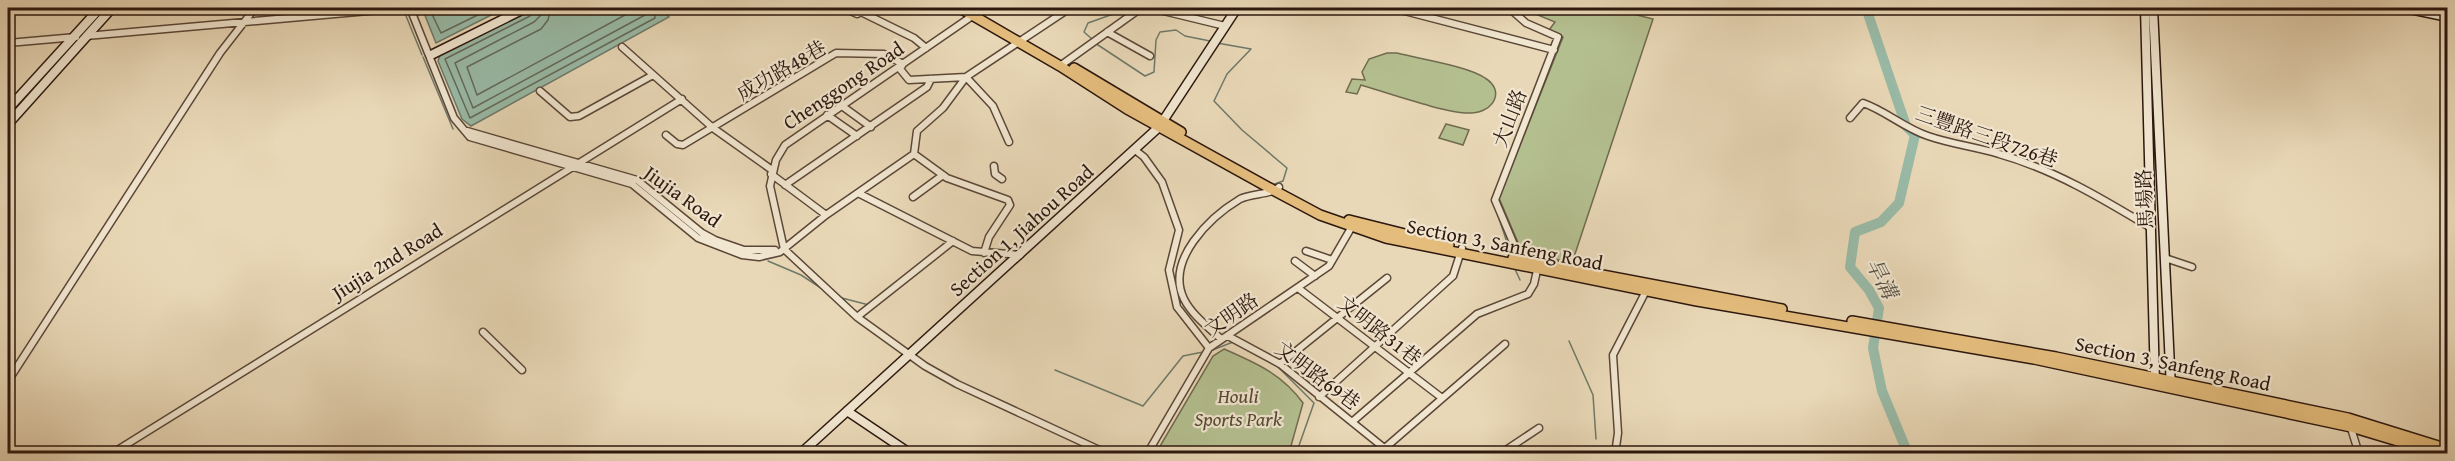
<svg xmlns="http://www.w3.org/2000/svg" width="2455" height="461" viewBox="0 0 2455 461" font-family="'Gentium Book Plus','Noto Serif TC',serif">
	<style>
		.green { fill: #b4bf90; stroke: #706b4f; stroke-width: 1.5 }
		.water { fill: #99bba8; stroke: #6d796a; stroke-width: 1.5 }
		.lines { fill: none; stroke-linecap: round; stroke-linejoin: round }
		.shore { stroke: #62695b; stroke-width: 1.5 }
		.stream { stroke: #6d796a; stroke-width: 1.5 }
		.river { stroke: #99bba8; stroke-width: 10 }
		.street-casing { stroke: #5b4738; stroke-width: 9 }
		.secondary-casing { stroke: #2c170e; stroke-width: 11 }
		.primary-casing { stroke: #2c170e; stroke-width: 12 }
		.street { stroke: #f1e6d0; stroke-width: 6 }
		.secondary { stroke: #f1e6d0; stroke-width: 8 }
		.primary { stroke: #e4bc7c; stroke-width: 9 }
		.labels { text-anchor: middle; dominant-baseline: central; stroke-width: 4.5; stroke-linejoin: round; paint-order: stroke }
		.street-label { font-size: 20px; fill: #2c170e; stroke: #f1e6d0 }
		.park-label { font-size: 20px; font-style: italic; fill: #554935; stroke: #f1e6d0 }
		.water-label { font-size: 21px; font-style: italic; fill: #525044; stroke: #f1e6d0 }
	</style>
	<rect width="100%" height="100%" fill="#e9d8b7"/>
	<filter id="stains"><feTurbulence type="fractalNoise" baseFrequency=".00333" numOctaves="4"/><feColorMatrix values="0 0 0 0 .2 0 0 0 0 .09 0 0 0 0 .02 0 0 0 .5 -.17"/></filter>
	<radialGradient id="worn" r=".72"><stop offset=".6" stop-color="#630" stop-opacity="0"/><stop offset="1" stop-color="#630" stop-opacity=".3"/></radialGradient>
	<!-- green -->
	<path class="green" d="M 1521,8 L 1609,8 L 1653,19 L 1572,263 L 1522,252 L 1499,198 L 1563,37 L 1549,30 L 1555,22 Z
		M 1387,53 L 1397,53 C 1420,59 1468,66 1485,78 C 1506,91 1493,112 1472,113 C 1450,115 1385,92 1361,85 L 1357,94 L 1346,92 L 1352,79 L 1365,80 L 1362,72 L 1369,59 Z
		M 1446,124 L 1469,130 L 1463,145 L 1439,138 Z
		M 1224,349 C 1256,363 1282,374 1303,403 L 1289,453 L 1156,453 L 1213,356 Z"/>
	<!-- water -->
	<path class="water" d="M 422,8 L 505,8 L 436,43 Z
		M 533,8 L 657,8 L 669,17 L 471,126 L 462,119 L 438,61 L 440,55 Z"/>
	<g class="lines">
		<!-- shore -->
		<path class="shore" d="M 429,8 L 441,33 L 492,8
			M 534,8 L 530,16 L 445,59 L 470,118 L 655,18 L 654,8
			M 542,8 L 540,16 L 534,22 L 455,63 L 473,108 L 645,15 L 647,8
			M 551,8 L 548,20 L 541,29 L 467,67 L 477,95 L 638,8"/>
		<!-- stream -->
		<path class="stream" d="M 404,11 L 422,55
			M 1092,39 L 1084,32 L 1088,23 L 1130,8
			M 1095,43 L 1145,76 L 1154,72 L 1156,40 L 1160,32 L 1176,30 L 1185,36 L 1210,41
			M 1217,43 L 1251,49 L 1227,74 L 1214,101 L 1242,130 L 1287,168 L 1283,181 L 1272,185
			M 423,57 L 453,129
			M 1511,254 L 1492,198 L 1513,146
			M 768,261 L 801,275 L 824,290
			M 1514,267 L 1520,280
			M 842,298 L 869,305
			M 1569,341 L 1593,395 L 1596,439
			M 1210,351 L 1233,342 L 1236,344
			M 1275,364 L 1314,403 L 1296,454
			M 1055,370 L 1143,406 L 1183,356 L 1203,352"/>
		<!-- river -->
		<path class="river" d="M 1866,8 L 1906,126 L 1915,135 L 1899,203 L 1881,222 L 1855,232 L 1850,267 L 1869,290 L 1879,308 L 1873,348 L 1882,391 L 1908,454"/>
		<!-- street casing -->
		<g class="street-casing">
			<path id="street" d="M 410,8 L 454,118 L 470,137 L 632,184 L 698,238 L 742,255 L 759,257 L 780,252 L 826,215 L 914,154
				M 844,8 L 857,14 L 861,12 L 914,38 L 926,48
				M 1151,8 L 1225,26
				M 1393,8 L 1554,50
				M 1509,8 L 1526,23 L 1558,37 L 1495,200 L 1521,261
				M 861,12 L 870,8
				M 978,12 L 785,145 L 776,160 L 770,186 L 784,249 L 857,317 L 925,366 L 957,384 L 1108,454
				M 1184,15 L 1190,8
				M 1107,32 L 1150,56
				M 86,36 L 402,8
				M 8,43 L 76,37
				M 622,47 L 713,128 L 772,170
				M 1060,66 L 1141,8
				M 540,91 L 570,117 L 579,116 L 653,75
				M 842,106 L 871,127
				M 827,115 L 857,136
				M 1850,118 L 1863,103 C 1886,111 1904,128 1928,136 C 1951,144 1976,147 1999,154 C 2053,169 2103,199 2151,228
				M 467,131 L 637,180 L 702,233 L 715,240 L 744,250 L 775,250
				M 666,135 L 677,144 L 683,145 L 836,53 L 884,54 L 903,64 L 900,69 L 909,80 L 966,77 L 993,106 L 1009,142
				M 1135,150 L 1144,157 L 1162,182 L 1179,230 L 1169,270 L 1177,307 L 1209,348
				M 994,166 L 995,174 L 1002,179
				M 771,174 L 826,215
				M 785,185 L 927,87 L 931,79
				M 858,193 L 972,251 L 1020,255
				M 913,197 L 943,175
				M 1306,251 L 1332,260
				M 984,253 L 989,237 L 1010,205 L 1008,200 L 947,178 L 914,154 L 917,131 L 943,108 L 966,77 L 1070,8
				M 2165,258 L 2192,267
				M 1295,261 L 1315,276
				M 1298,288 L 1442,398
				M 857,317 L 953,241
				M 483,332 L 522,370
				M 1228,336 L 1280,364 L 1383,447
				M 1221,339 C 1208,327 1192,315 1184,299 C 1165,260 1210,217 1240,199 C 1252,193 1271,195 1279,187
				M 1280,364 L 1387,278
				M 8,381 L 220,53 L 255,8
				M 1319,397 L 1453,276 L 1462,248
				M 1352,422 L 1477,314 L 1528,294 L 1534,284 L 1538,266
				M 2350,425 L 2359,454
				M 111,454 L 682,99
				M 1147,454 L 1209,348 L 1329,266 L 1354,223
				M 1378,454 L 1505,344
				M 1500,454 L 1539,428
				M 1615,454 L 1618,433 L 1613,355 L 1647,289"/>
		</g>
		<!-- secondary casing -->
		<g class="secondary-casing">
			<path id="secondary" d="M 2145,8 L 2155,382
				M 2153,8 L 2171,388
				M 2405,8 L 2448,17
				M 2437,8 L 2448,10
				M 431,55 L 526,8
				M 8,109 L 100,8
				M 8,124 L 112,8
				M 847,411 L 911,454
				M 800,454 L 1159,127 L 1237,8"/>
		</g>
		<!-- primary casing -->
		<g class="primary-casing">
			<path id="primary" d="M 960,8 L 1060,66 L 1127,109 L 1275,191 L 1320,215 L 1386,238 L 1697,301 L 2034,359 L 2351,427 L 2441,454
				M 1074,68 L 1181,132
				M 1349,220 L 1449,245
				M 1513,258 L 1782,309
				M 1852,321 L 2056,357 L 2348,418 L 2448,449"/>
		</g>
		<!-- street -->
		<use href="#street" class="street"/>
		<!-- secondary -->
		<use href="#secondary" class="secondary"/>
		<!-- primary -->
		<use href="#primary" class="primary"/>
	</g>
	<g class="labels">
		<!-- street labels -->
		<g class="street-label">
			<text transform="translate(781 70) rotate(-30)">成功路48巷</text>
			<text transform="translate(843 85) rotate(-34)">Chenggong Road</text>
			<text transform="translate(1509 118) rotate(-69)">大山路</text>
			<text transform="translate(1987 136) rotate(19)">三豐路三段726巷</text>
			<text transform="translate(683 196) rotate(36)">Jiujia Road</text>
			<text transform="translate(2144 199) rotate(-93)">馬場路</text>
			<text transform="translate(1021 230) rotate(-42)">Section 1, Jiahou Road</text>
			<text transform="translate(1505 244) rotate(11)">Section 3, Sanfeng Road</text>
			<text transform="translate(387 261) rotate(-32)">Jiujia 2nd Road</text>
			<text transform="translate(1231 314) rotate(-35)">文明路</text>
			<text transform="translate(1380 330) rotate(38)">文明路31巷</text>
			<text transform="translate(2173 363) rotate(12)">Section 3, Sanfeng Road</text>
			<text transform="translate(1318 375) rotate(37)">文明路69巷</text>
		</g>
		<!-- park labels -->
		<g class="park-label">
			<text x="1238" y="395">Houli<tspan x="1238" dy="23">Sports Park</tspan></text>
		</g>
		<!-- water labels -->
		<g class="water-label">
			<text transform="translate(1882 278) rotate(63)">旱溝</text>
		</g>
	</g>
	<!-- margin -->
	<rect width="2455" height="461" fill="none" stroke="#e9d8b7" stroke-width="30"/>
	<rect x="9" y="9" width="2437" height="443" fill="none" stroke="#2c170e" stroke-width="3"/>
	<rect x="15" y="15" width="2425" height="431" fill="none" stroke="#2c170e" stroke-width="1.5"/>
	<rect width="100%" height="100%" filter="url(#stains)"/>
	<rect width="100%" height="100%" fill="url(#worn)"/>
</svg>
